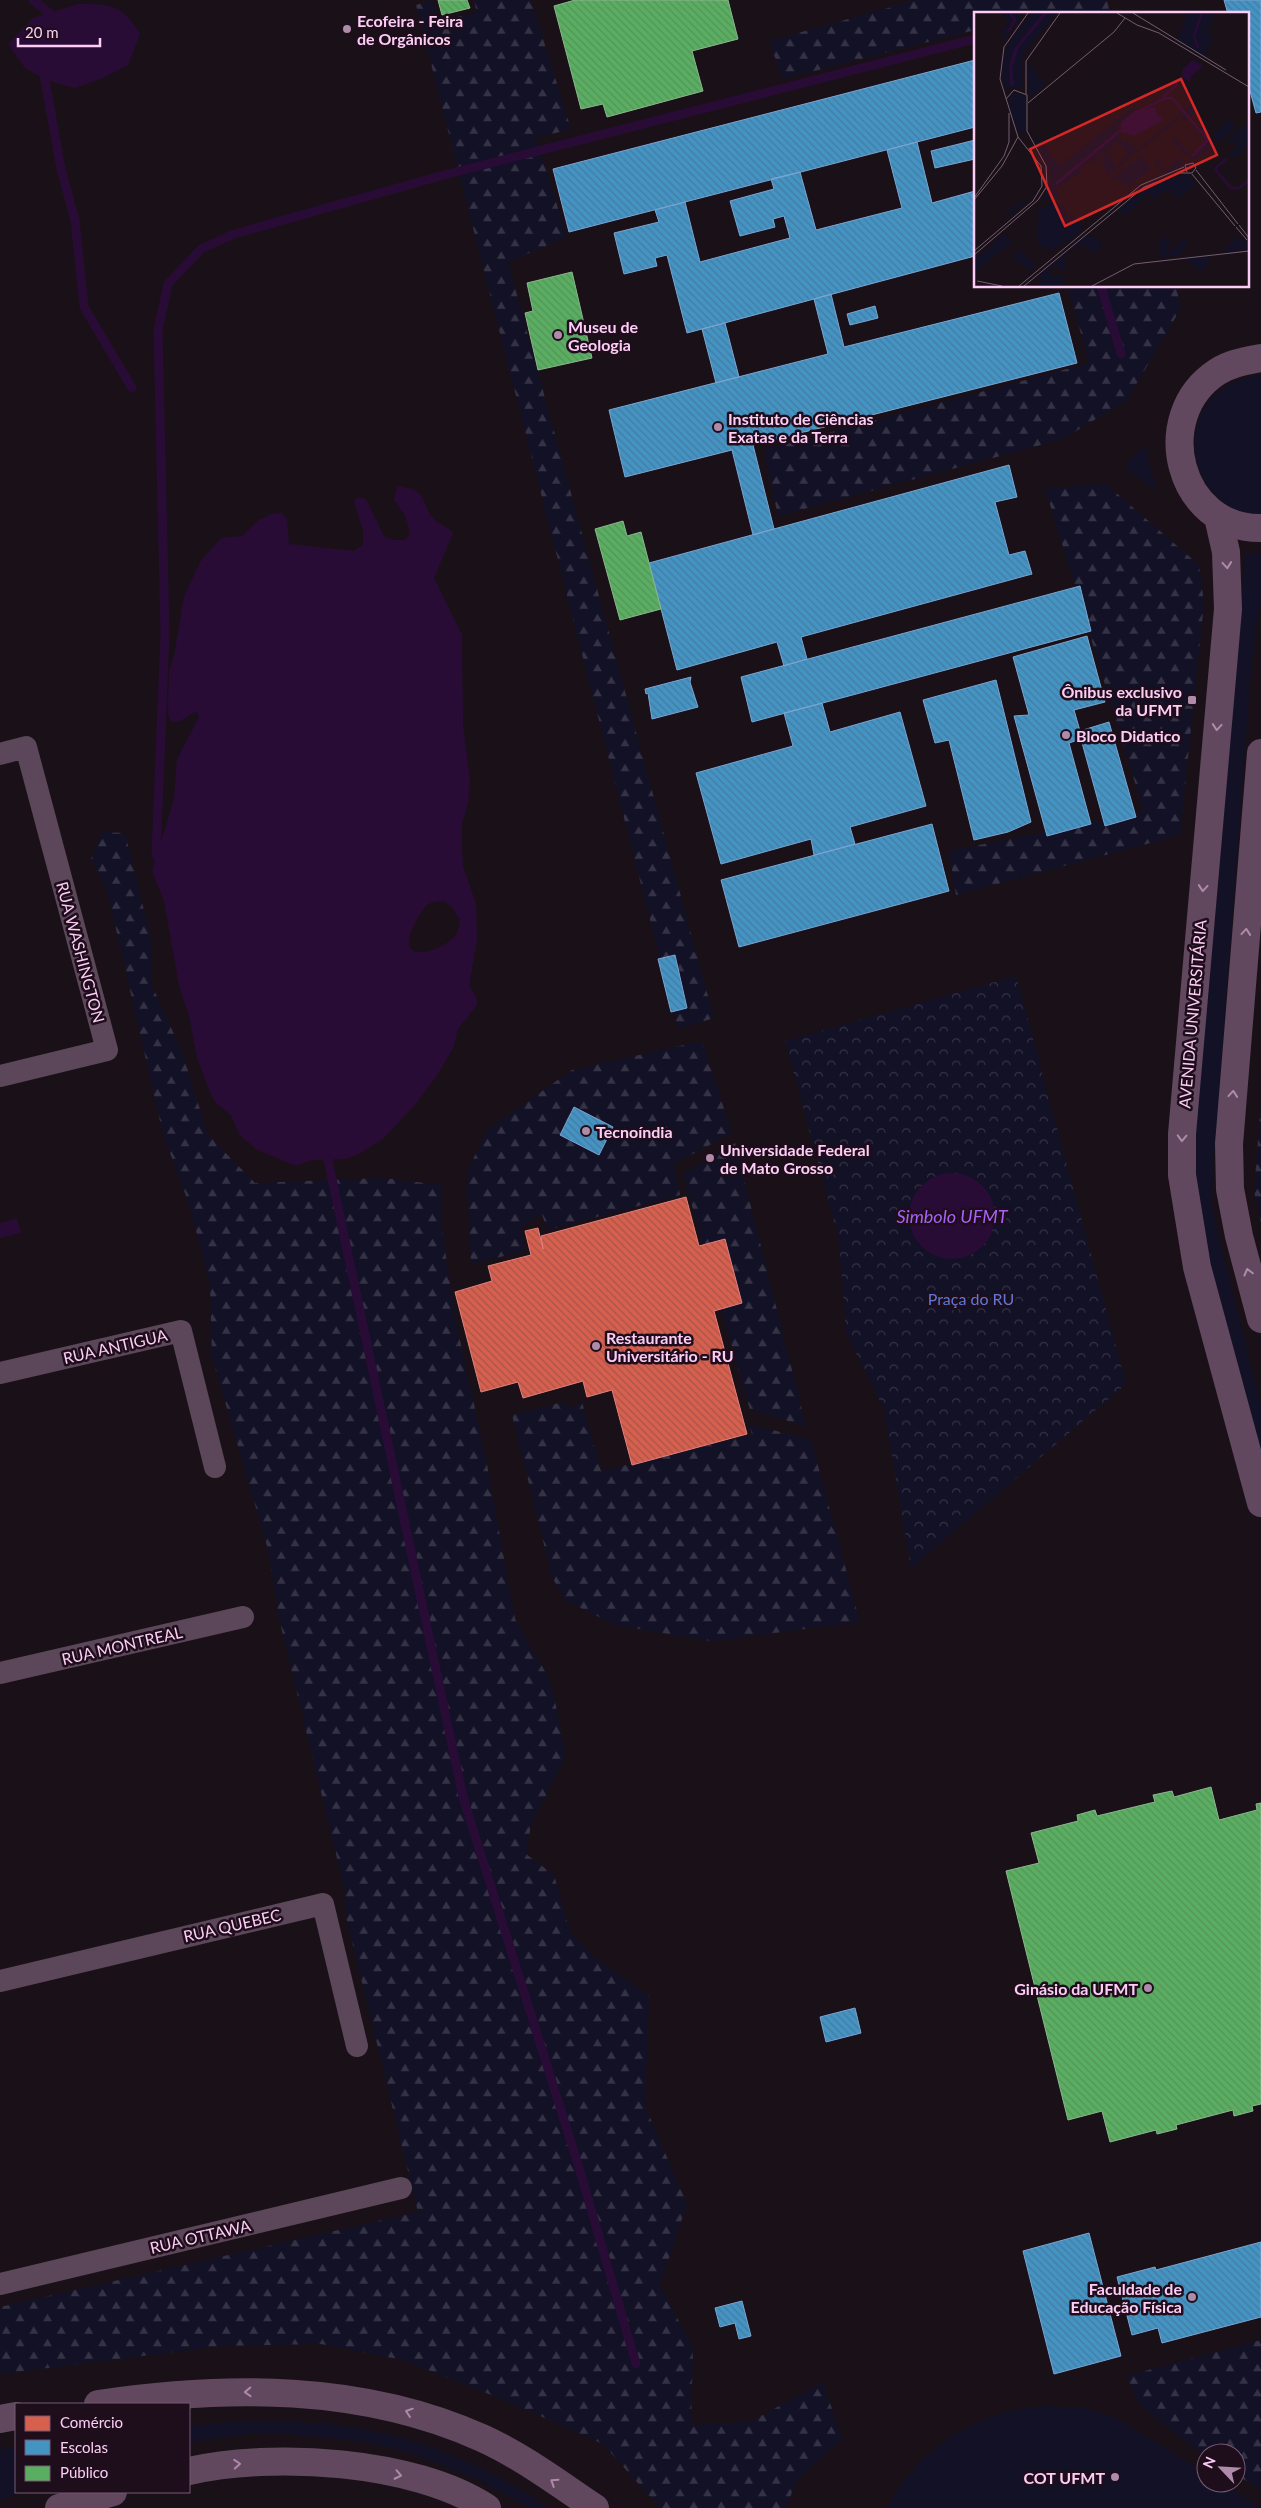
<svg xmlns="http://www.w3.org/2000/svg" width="1261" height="2508" viewBox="0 0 1261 2508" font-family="Lato,sans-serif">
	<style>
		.grass { fill: #121126 }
		.forest { fill: url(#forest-firs) }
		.park { fill: url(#park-crowns) }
		.water { fill: #290c36; fill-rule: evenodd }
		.shops { fill: url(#shops-back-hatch); stroke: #e28180 }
		.schools { fill: url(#schools-back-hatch); stroke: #7ba4d2 }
		.public { fill: url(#public-back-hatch); stroke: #8bb78e }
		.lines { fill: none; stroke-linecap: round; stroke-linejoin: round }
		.stream { stroke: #290c36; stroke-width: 9 }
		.street { stroke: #5b4759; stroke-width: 22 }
		.secondary { stroke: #61485f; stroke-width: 28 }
		.oneway { stroke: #af8aaa }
		.poi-dot { fill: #ae8ba8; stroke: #1e0d1b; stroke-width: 2 }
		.labels { text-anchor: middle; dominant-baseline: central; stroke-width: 5; stroke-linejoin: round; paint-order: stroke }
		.poi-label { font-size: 16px; font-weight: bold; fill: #fdcdf6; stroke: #1e0d1b; text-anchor: start }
		.street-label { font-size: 16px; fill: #fdcdf6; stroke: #1e0d1b }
		.park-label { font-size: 16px; fill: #5e79d8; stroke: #1e0d1b }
		.water-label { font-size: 18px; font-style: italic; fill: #aa61f7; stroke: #1e0d1b }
		.inset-river { fill: none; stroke: #290c36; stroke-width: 2.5 }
		.inset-road { fill: none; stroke: #755c71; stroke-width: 1 }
		.view { fill: #d62828; fill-opacity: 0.15; stroke: #d62828; stroke-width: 2.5 }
		.inset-edge { fill: none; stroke: #fdcdf6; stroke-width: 2.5 }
	</style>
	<defs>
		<pattern id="forest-firs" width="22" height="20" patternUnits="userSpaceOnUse" patternTransform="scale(1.25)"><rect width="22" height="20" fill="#121126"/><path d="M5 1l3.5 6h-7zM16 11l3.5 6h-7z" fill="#353246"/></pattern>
		<pattern id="park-crowns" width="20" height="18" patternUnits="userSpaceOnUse" patternTransform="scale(1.25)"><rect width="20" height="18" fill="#121126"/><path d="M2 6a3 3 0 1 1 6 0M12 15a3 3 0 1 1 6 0" fill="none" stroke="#353246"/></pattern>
		<pattern id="shops-back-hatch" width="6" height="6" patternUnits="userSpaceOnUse" patternTransform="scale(1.25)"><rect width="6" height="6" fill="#d6604d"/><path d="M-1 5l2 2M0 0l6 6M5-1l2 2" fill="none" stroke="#a6544c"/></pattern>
		<pattern id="schools-back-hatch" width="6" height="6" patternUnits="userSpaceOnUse" patternTransform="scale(1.25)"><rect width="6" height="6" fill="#4393c3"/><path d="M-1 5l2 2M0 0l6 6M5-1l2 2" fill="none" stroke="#467a9f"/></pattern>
		<pattern id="public-back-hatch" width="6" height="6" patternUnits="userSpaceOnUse" patternTransform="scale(1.25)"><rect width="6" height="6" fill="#5aae61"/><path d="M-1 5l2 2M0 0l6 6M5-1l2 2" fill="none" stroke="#56925b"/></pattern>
	</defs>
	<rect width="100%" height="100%" fill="#1a1118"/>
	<!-- grass -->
	<path class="grass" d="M 1261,375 L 1261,515 C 1197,514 1170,427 1222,389 C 1233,380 1247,377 1261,375 Z
		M 1148,444 L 1148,460 L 1157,491 L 1132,473 L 1125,464 Z
		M 1245,553 L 1261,553 L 1261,602 L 1257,619 L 1249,694 L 1211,1199 L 1219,1239 L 1261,1405 L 1261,1478 L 1207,1270 L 1192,1145 Z
		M 1052,2406 L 1084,2408 L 1113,2416 L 1206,2473 L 1206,2483 L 1222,2483 L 1261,2508 L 887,2508 C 920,2446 982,2407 1052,2406 Z
		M 244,2421 C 365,2419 449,2441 549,2508 L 531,2508 L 476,2479 L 411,2453 L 364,2442 L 283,2433 L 249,2434 L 189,2442 L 189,2426 Z
		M 16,2447 L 16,2492 L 23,2492 L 0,2500 L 0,2449 Z"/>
	<!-- forest -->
	<path class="forest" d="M 432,0 L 440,20 L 477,13 L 474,0 L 531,0 L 571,129 L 536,138 L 567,237 L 508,262 L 714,1018 L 678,1029 L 416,5 Z
		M 917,0 L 1107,0 L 1110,14 L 975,14 L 975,30 L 783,79 L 769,41 Z
		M 1068,286 L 1176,286 L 1181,308 L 1127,400 L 1063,439 L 778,516 L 764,450 L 1089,363 Z
		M 1106,484 L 1199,565 L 1204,603 L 1180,835 L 956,895 L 949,851 L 1144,812 L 1045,488 Z
		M 102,832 L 125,833 L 151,939 L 151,983 L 182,1052 L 208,1135 L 255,1183 L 383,1178 L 442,1185 L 442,1230 L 455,1317 L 486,1459 L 515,1619 L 551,1682 L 566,1755 L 531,1825 L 526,1854 L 554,1875 L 570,1932 L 592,1956 L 649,1996 L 645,2106 L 687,2204 L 660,2285 L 693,2348 L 691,2425 L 750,2422 L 823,2382 L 842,2439 L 798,2479 L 785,2508 L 660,2508 L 603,2444 L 504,2400 L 403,2360 L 321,2344 L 221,2346 L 0,2374 L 0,2307 L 418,2212 L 347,1921 L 344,1887 L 281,1627 L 267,1546 L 212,1357 L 210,1284 L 189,1204 L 163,1134 L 108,894 L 91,859 Z
		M 702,1041 L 732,1133 L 674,1164 L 680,1195 L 547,1230 L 542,1214 L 521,1227 L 525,1251 L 471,1264 L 467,1172 L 487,1130 L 572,1070 Z
		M 1261,1103 L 1261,1223 L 1254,1191 Z
		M 735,1143 L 806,1426 L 750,1410 L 683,1174 Z
		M 563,1402 L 571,1408 L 582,1402 L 601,1471 L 752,1435 L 749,1424 L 811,1440 L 860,1622 L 710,1641 L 615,1625 L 565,1600 L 552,1577 L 512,1415 Z
		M 1261,2340 L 1261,2489 L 1236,2475 L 1236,2453 L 1206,2453 L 1206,2457 L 1142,2407 L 1126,2376 Z"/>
	<!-- park -->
	<path class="park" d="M 1016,976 L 1126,1384 L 911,1568 L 884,1409 L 846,1333 L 839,1240 L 785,1041 Z"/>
	<!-- water -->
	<path class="water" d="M 78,4 C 111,4 122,4 140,34 L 128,65 L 103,78 L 75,88 L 46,80 L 25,68 L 8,44 L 33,18 Z
		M 397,486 C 433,490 419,508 437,522 C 443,526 448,527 453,533 L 434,578 L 462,635 L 463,725 L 470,781 L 468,804 L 462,822 L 462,846 L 463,866 L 476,904 L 477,940 L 469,986 L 476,996 L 477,1005 L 458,1029 L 453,1048 L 438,1074 L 414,1106 L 383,1139 L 357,1155 L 345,1159 L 312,1160 L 296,1166 L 256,1149 L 239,1134 L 231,1115 L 216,1103 L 211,1095 L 197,1058 L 189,1016 L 179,985 L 164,901 L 152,871 L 174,799 L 177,759 L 199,717 L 197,711 L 180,721 L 171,722 L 168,714 L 169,671 L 174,656 L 184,597 L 200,562 L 221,538 L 242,536 L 259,520 L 271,514 L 282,513 L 287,520 L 289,544 L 354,551 L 363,545 L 363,530 L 354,502 L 358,497 L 366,499 L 384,536 L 393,540 L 405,540 L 410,534 L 406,517 L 394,500 ZM 443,901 L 452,907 L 460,920 C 459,925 459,931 456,935 C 450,944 420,959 411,949 C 403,942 419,914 425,907 C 429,902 436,901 443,901 Z
		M909 1216a43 43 0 1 1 86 0a43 43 0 1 1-86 0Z
		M 17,1218 L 21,1233 L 0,1238 L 0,1223 Z"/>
	<!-- shops -->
	<path class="shops" d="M 686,1197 L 699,1246 L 725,1239 L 742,1303 L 714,1311 L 747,1434 L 632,1465 L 612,1390 L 587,1397 L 583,1381 L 523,1398 L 518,1382 L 481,1392 L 455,1292 L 492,1281 L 488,1266 L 531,1255 L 525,1231 L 538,1228 L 543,1249 L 541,1236 Z"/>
	<!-- schools -->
	<path class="schools" d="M 1224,0 L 1261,0 L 1261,112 L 1256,113 L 1247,80 L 1247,14 L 1228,14 Z
		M 975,60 L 975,127 L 569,232 L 553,169 Z
		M 975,140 L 975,159 L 935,168 L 931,151 Z
		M 917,142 L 932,203 L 975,191 L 975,256 L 687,333 L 667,255 L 655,258 L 657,266 L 624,274 L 614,233 L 659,222 L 655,210 L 685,202 L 700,262 L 790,238 L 784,216 L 773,219 L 775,227 L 740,236 L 730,201 L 774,189 L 771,179 L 800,172 L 816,230 L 902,208 L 887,150 Z
		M 1059,293 L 1077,363 L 753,445 L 774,529 L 753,535 L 732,450 L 625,477 L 609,410 L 828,354 L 814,299 L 831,294 L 844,347 Z
		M 875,306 L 878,318 L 850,325 L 847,314 Z
		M 725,323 L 739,377 L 716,383 L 702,329 Z
		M 1009,465 L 1017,497 L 995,502 L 1009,555 L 1025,551 L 1032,574 L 801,637 L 807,659 L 784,666 L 777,642 L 677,670 L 649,563 Z
		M 1080,586 L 1091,631 L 752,722 L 741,677 Z
		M 1087,636 L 1105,702 L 1074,710 L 1080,731 L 1109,722 L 1136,817 L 1105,826 L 1081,739 L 1069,743 L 1091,824 L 1047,836 L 1014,716 L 1029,715 L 1013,657 Z
		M 691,677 L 690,682 L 698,707 L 652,719 L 648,693 L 646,694 L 645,689 Z
		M 996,680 L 1031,822 L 1008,832 L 974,840 L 949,740 L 935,743 L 923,700 Z
		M 822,703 L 830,732 L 900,712 L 926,806 L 850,827 L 855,844 L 814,855 L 811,839 L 721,864 L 696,773 L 793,746 L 784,713 Z
		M 932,824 L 949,891 L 739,947 L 721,880 Z
		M 675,955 L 687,1008 L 671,1012 L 658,959 Z
		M 574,1107 L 613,1127 L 599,1155 L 560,1135 Z
		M 855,2008 L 861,2033 L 826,2042 L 820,2017 Z
		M 1089,2233 L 1121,2356 L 1054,2374 L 1023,2251 Z
		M 1261,2242 L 1261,2317 L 1162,2343 L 1158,2328 L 1132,2335 L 1117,2277 L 1155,2267 L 1156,2270 Z
		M 742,2301 L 751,2336 L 739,2339 L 735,2323 L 720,2327 L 715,2308 Z"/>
	<!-- public -->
	<path class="public" d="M 438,0 L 467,0 L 470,8 L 442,15 Z
		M 575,0 L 728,0 L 738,39 L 692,51 L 703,91 L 607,117 L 603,104 L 581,109 L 554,6 Z
		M 572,272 L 592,358 L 538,370 L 525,313 L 533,311 L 527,283 Z
		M 623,521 L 627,536 L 641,532 L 661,609 L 620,620 L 595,529 Z
		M 1211,1787 L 1219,1820 L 1257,1810 L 1256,1804 L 1261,1803 L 1261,2104 L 1252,2106 L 1253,2111 L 1234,2116 L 1233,2110 L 1176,2125 L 1177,2129 L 1157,2134 L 1156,2130 L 1110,2142 L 1102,2111 L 1068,2120 L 1006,1871 L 1039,1863 L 1031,1833 L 1078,1821 L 1077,1815 L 1095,1810 L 1097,1816 L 1155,1802 L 1153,1795 L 1172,1791 L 1174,1797 Z"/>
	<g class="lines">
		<!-- stream -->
		<path class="stream" d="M 33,0 L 49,13 L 44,24
			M 43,69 L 61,169 L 75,220 L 84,307 L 132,388
			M 1101,286 L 1121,354
			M 163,865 L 156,855 L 165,634 L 158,330 L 168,284 L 201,249 L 234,234 L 444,175 L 975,39
			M 323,1150 L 328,1160 L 463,1797 L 580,2171 L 636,2364"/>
		<!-- street -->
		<path class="street" d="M 0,754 L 26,747 L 107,1050 L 0,1076
			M 0,1373 L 181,1331 L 215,1467
			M 0,1673 L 243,1617
			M 0,1981 L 323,1904 L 357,2046
			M 0,2284 L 401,2188"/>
		<!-- secondary -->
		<path class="secondary" d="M 1261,358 C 1246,361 1231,363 1217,372 C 1150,416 1178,529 1261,528
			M 1218,517 L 1226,552 L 1228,609 L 1182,1134 L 1182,1175 L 1197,1267 L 1261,1503
			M 1261,753 L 1229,1144 L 1230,1189 L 1239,1236 L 1261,1319
			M 98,2404 C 226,2385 362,2384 482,2438 C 522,2456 559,2484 595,2508
			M 0,2419 L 16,2416
			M 189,2471 C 272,2452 414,2460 487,2508
			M 59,2508 L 113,2492"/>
	</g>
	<!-- one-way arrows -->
	<defs><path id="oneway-chevron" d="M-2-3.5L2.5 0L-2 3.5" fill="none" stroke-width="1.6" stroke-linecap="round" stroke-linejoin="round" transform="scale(1.25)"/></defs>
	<g class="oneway">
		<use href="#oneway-chevron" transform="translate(1227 565) rotate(85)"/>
		<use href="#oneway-chevron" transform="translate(1217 727) rotate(95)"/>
		<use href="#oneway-chevron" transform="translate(1203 888) rotate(95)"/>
		<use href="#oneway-chevron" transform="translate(1246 932) rotate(-85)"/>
		<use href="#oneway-chevron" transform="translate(1233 1094) rotate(-85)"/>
		<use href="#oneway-chevron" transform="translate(1182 1138) rotate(92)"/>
		<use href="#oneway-chevron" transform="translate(1248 1272) rotate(-105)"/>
		<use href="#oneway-chevron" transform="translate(248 2392) rotate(178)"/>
		<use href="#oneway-chevron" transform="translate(409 2412) rotate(-161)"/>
		<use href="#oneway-chevron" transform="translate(237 2464) rotate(-4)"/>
		<use href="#oneway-chevron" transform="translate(398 2475) rotate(12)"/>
		<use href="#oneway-chevron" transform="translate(554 2482) rotate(-147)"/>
	</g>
	<!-- markers -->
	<g class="poi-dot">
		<circle cx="347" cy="29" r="5"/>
		<circle cx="558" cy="335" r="5"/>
		<circle cx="718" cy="427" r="5"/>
		<rect x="1187" y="695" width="10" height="10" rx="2.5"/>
		<circle cx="1066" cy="735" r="5"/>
		<circle cx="586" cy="1131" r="5"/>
		<circle cx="710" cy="1158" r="5"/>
		<circle cx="596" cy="1346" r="5"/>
		<circle cx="1148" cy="1988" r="5"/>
		<circle cx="1192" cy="2297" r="5"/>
		<circle cx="1115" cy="2477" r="5"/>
	</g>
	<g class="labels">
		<!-- poi labels -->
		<g class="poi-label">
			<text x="357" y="20">Ecofeira - Feira<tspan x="357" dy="18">de Orgânicos</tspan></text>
			<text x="568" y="326">Museu de<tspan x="568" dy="18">Geologia</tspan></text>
			<text x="728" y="418">Instituto de Ciências<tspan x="728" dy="18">Exatas e da Terra</tspan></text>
			<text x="1182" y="691" text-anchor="end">Ônibus exclusivo<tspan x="1182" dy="18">da UFMT</tspan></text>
			<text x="1076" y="735">Bloco Didatico</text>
			<text x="596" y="1131">Tecnoíndia</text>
			<text x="720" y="1149">Universidade Federal<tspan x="720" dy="18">de Mato Grosso</tspan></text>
			<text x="606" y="1337">Restaurante<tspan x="606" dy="18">Universitário - RU</tspan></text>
			<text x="1138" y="1988" text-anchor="end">Ginásio da UFMT</text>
			<text x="1182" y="2288" text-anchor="end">Faculdade de<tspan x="1182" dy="18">Educação Física</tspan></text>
			<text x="1105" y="2477" text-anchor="end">COT UFMT</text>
		</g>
		<!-- street labels -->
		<g class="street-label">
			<text transform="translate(81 952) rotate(75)">RUA WASHINGTON</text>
			<text transform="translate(1192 1014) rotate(-85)">AVENIDA UNIVERSITÁRIA</text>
			<text transform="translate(115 1346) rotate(-13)">RUA ANTIGUA</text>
			<text transform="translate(122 1645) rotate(-13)">RUA MONTREAL</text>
			<text transform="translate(232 1925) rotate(-13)">RUA QUEBEC</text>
			<text transform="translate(200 2236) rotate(-13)">RUA OTTAWA</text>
		</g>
		<!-- park labels -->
		<g class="park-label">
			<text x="971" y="1298">Praça do RU</text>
		</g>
		<!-- water labels -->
		<g class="water-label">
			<text x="952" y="1216">Simbolo UFMT</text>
		</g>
	</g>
	<!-- overview -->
	<g transform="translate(974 12)">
		<rect width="275" height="275" fill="#1a1118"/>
		<path d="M 39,80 L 51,84 L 51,119 L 47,121 L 44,119 L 34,88 ZM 54,187 L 55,188 L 26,211 L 39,195 ZM 78,191 L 88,193 L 93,202 L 89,231 L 78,238 L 65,234 L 62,220 L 65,202 L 60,201 Z" fill="#121126"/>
		<path d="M 27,1 L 43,1 L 47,5 L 30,28 L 27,20 L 36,10 ZM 59,1 L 82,1 L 50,40 L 47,52 L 49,75 L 31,77 L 28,58 L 32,37 L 41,21 ZM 219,92 L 223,98 L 216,105 L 209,108 L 206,105 L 166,139 L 164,137 ZM 158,96 L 161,98 L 143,115 L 148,127 L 117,150 L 110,151 L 105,162 L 81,177 L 87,184 L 84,186 L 76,185 L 67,190 L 77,172 L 76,158 L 57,120 L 86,154 ZM 255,107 L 262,115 L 243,131 L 238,125 ZM 271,113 L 275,117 L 275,131 L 267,138 L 270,141 L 257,146 L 255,144 L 264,134 L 258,128 L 254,131 L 252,129 ZM 227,114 L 241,132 L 222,147 L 215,146 L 198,128 L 202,126 L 216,143 L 234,128 L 225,116 ZM 153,128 L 164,139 L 144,156 L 143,152 L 155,142 L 144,131 ZM 136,138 L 139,141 L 136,145 L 143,156 L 134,164 L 127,146 ZM 207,144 L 207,155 L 190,162 L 180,150 L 183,148 L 191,159 ZM 211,162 L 222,171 L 204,187 L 196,177 L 183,183 L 179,192 L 180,188 L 175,181 L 169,189 L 164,184 L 171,176 ZM 96,202 L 109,217 L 92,231 L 93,209 ZM 209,220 L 214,234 L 207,237 L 207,243 L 187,246 L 184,233 L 190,224 L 197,230 L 191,237 L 196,241 L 209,227 ZM 31,221 L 38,230 L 0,261 L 0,248 ZM 115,223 L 128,230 L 125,238 L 119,240 L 107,232 L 96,238 L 89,248 L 92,254 L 88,260 L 84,253 L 75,256 L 76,263 L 86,264 L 91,274 L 65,274 L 67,261 L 112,224 ZM 43,240 L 48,240 L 62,254 L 57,259 L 39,246 Z" fill="#121126"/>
		<path d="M 214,1 L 241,1 L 233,20 L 239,24 L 230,44 L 203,27 ZM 53,50 L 71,73 L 58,84 L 55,80 ZM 167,144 L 177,156 L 155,174 L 138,166 ZM 161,185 L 167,190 L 149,204 L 145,198 ZM 263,225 L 271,228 L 275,237 L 248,240 ZM 236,244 L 228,259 L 211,248 L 211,247 Z" fill="#121126"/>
		<path d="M 69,1 L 74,1 L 45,35 L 38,56 L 40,73 L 36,74 L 35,55 L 40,37 ZM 219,48 L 229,54 L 217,64 L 216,70 L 208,65 L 209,57 ZM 181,95 L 184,104 L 187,102 L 186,106 L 189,104 L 188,109 L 160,124 L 147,120 L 147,111 L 159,100 Z" fill="#290c36"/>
		<path class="inset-river" d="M 34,20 L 41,8 L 36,1M 224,36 L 220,23 L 228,1M 188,86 L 204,72M 160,101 L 192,86 L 198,86 L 234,128 L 218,144M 253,146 L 241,157 L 257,176 L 265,176 L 275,168M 82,172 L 147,118"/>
		<path class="inset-road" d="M 143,1 L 163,13 L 185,21 L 275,75M 159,1 L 252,58M 52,82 L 52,49 L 86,1M 54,91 L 140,20 L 151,6M 222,158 L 264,212M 218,162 L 261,214M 0,186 L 30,144 L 35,130 L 35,101M 0,188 L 28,154 L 44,125M 265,213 L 275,226M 262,215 L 273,228M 0,239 L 59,189 L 68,174 L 67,154 L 44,125 L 26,67 L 30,35 L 54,1M 0,243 L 64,188 L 73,174 L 72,154 L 53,119 L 53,83 L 40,78 L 32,87M 3,269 L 28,274M 45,274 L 167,173 L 210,155M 50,274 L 170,175 L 206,161 L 218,161 L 222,156 L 219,151 L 211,153 L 213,160M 118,274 L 160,252 L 275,239"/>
		<path class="view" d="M 207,67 L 243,143 L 91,214 L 56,137 Z"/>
		<rect width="275" height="275" class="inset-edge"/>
	</g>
	<!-- legend -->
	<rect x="15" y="2403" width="175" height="90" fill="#1e0d1b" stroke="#775a73"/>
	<rect x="25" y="2416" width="25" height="15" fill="#d6604d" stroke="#775a73"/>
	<text x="60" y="2428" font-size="15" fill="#fdcdf6">Comércio</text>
	<rect x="25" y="2440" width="25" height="15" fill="#4393c3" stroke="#775a73"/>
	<text x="60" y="2453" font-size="15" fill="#fdcdf6">Escolas</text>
	<rect x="25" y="2466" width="25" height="15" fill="#5aae61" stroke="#775a73"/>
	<text x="60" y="2478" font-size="15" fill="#fdcdf6">Público</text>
	<!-- north arrow -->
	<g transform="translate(1221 2468) rotate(295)"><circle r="24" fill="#1e0d1b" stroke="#775a73"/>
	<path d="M0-4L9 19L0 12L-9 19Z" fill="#ae8ba8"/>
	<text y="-8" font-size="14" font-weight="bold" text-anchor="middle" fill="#fdcdf6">N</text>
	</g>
	<!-- scale -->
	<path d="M18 38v8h82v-8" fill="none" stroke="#fdcdf6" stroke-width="2.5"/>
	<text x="25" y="38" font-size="15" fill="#fdcdf6" stroke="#1e0d1b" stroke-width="4" paint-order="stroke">20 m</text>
</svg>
